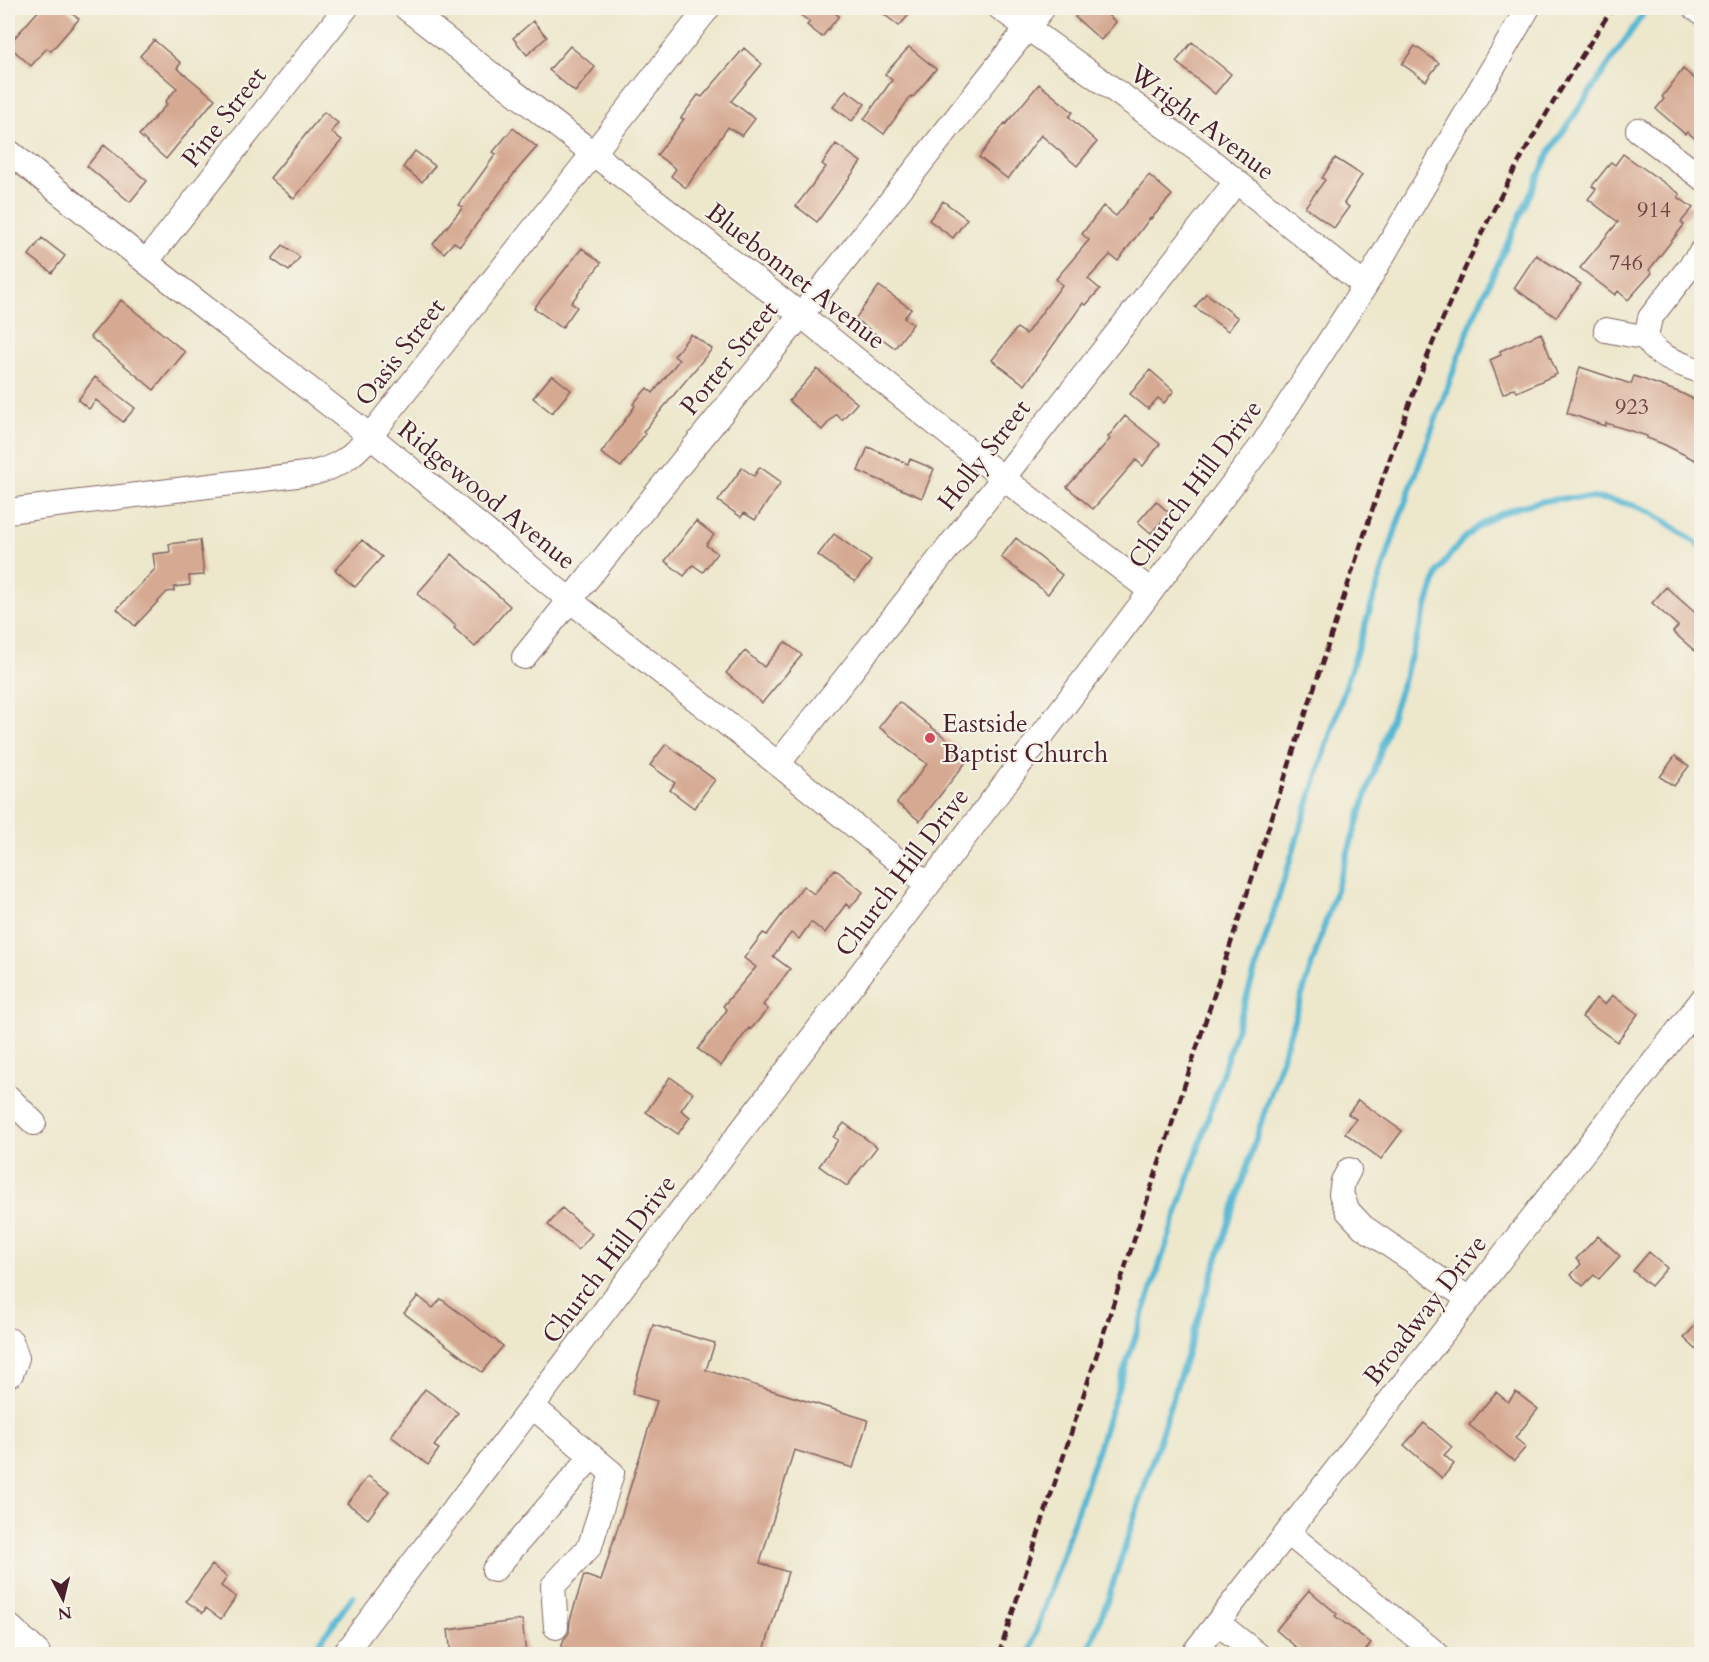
<svg xmlns="http://www.w3.org/2000/svg" width="1709" height="1662" viewBox="0 0 1709 1662" font-family="Cardo,serif">
	<style>
		.lines { fill: none; stroke-linecap: round; stroke-linejoin: round }
		.stream { stroke: #54b7d3; stroke-width: 6 }
		.building { fill: #d6a992 }
		.minor-casing { stroke: #836563; stroke-width: 26 }
		.major-casing { stroke: #836563; stroke-width: 32 }
		.minor { stroke: #fff; stroke-width: 24 }
		.major { stroke: #fff; stroke-width: 30 }
		.rail { stroke: #4a1f2b; stroke-width: 4.5; stroke-dasharray: 9 4.5; stroke-linecap: butt }
		.poi-dot { fill: #d1495b; stroke: #f7f3e8; stroke-width: 2 }
		.labels { text-anchor: middle; dominant-baseline: central; stroke-width: 4.5; stroke-linejoin: round; paint-order: stroke }
		.number-label { font-size: 22px; fill: #6d4245 }
		.street-label { font-size: 26px; fill: #4a1f2b; stroke: #f7f3e8 }
		.poi-label { font-size: 26px; fill: #4a1f2b; stroke: #f7f3e8; text-anchor: start }
	</style>
	<rect width="100%" height="100%" fill="#f7f3e8"/>
	<filter id="ink" filterUnits="userSpaceOnUse"><feTurbulence type="fractalNoise" baseFrequency=".0167" numOctaves="2"/><feDisplacementMap in="SourceGraphic" scale="12" xChannelSelector="R" yChannelSelector="G"/><feConvolveMatrix kernelMatrix="1 2 1 2 8 2 1 2 1" color-interpolation-filters="sRGB"/></filter>
	<filter id="wash" filterUnits="userSpaceOnUse"><feTurbulence type="fractalNoise" baseFrequency=".008" numOctaves="4" result="noise"/><feDisplacementMap in="SourceGraphic" scale="24" xChannelSelector="R" yChannelSelector="G"/><feGaussianBlur stdDeviation="1.35" result="paint"/><feColorMatrix in="noise" values="0 0 0 0 0 0 0 0 0 0 0 0 0 0 0 0 0 1.4 0 .05"/><feComposite in="paint" operator="in"/></filter>
	<g filter="url(#wash)">
		<rect width="100%" height="100%" fill="#ede7cc"/>
		<g class="lines">
			<!-- stream -->
			<path class="stream" d="M 1673,8 L 1702,29
				M 299,1654 L 317,1646 L 353,1596
				M 1029,1654 L 1195,1159 L 1398,522 L 1473,318 L 1550,151 L 1647,8
				M 1087,1654 L 1109,1596 L 1438,572 C 1448,558 1456,545 1470,533 C 1514,495 1601,487 1652,513 C 1669,522 1686,536 1702,547"/>
		</g>
		<g id="blocks">
			<!-- building -->
			<path class="building" d="M 41,8 L 64,8 L 79,19 L 51,51 L 47,48 L 31,66 L 8,45 Z
				M 791,8 L 828,8 L 839,16 L 822,37 L 807,25 L 810,22 Z
				M 876,8 L 915,8 L 899,26 Z
				M 1083,8 L 1099,8 L 1116,22 L 1101,40 L 1075,17 Z
				M 533,21 L 547,37 L 527,55 L 513,38 Z
				M 154,40 L 181,63 L 177,68 L 215,99 L 166,159 L 139,135 L 167,104 L 165,102 L 177,88 L 140,56 Z
				M 1192,42 L 1231,74 L 1215,94 L 1176,62 Z
				M 570,46 L 595,67 L 575,92 L 549,70 Z
				M 1415,46 L 1439,63 L 1426,81 L 1402,64 Z
				M 909,47 L 936,69 L 913,97 L 911,96 L 884,134 L 864,119 L 892,80 L 885,74 Z
				M 744,48 L 762,64 L 731,101 L 755,119 L 742,136 L 728,127 L 686,188 L 671,176 L 676,169 L 657,155 L 684,119 L 681,118 L 698,95 L 702,97 Z
				M 1683,69 L 1701,84 L 1701,143 L 1687,132 L 1685,134 L 1656,109 L 1664,99 L 1662,97 Z
				M 1039,84 L 1073,112 L 1069,117 L 1097,142 L 1077,166 L 1041,135 L 1008,179 L 979,157 L 1005,123 L 1006,124 Z
				M 846,90 L 865,104 L 852,121 L 833,107 Z
				M 324,112 L 338,123 L 331,132 L 342,140 L 294,199 L 270,178 Z
				M 513,128 L 537,147 L 516,171 L 460,246 L 454,242 L 444,253 L 433,244 L 463,207 L 459,205 L 496,154 L 493,152 Z
				M 836,144 L 861,162 L 817,222 L 796,206 L 826,167 L 822,164 Z
				M 104,145 L 147,181 L 130,202 L 87,166 Z
				M 415,151 L 435,166 L 422,182 L 403,167 Z
				M 1623,154 L 1680,194 L 1678,197 L 1693,208 L 1681,222 L 1684,225 L 1649,270 L 1652,273 L 1628,300 L 1618,291 L 1615,295 L 1580,268 L 1618,222 L 1588,199 L 1596,189 L 1592,186 L 1611,162 L 1615,165 Z
				M 1335,158 L 1362,175 L 1344,203 L 1349,207 L 1334,228 L 1305,207 L 1325,180 L 1322,178 Z
				M 1149,175 L 1172,195 L 1151,219 L 1150,218 L 1118,261 L 1110,255 L 1088,279 L 1100,289 L 1086,305 L 1083,303 L 1025,385 L 992,360 L 1017,328 L 1026,334 L 1062,285 L 1056,279 L 1089,240 L 1082,234 L 1103,206 L 1116,216 Z
				M 943,201 L 967,219 L 953,238 L 929,220 Z
				M 42,238 L 65,256 L 52,273 L 29,255 Z
				M 283,245 L 300,257 L 289,271 L 272,259 Z
				M 582,248 L 601,263 L 571,303 L 577,307 L 562,328 L 534,308 Z
				M 1536,255 L 1581,284 L 1556,317 L 1514,288 Z
				M 879,286 L 911,309 L 904,318 L 913,324 L 895,348 L 855,319 Z
				M 1206,293 L 1238,318 L 1228,331 L 1195,307 Z
				M 121,300 L 185,352 L 154,390 L 90,337 Z
				M 1541,333 L 1557,374 L 1517,392 L 1515,388 L 1503,394 L 1490,360 L 1501,355 L 1500,351 Z
				M 691,334 L 712,349 L 643,432 L 645,434 L 621,467 L 601,453 L 635,406 L 633,404 L 647,388 L 653,393 L 679,360 L 674,356 Z
				M 1580,367 L 1631,384 L 1634,376 L 1681,393 L 1701,403 L 1701,463 L 1663,444 L 1647,438 L 1647,436 L 1606,423 L 1605,426 L 1567,413 Z
				M 817,369 L 857,403 L 842,420 L 836,414 L 822,430 L 789,401 Z
				M 1150,370 L 1174,391 L 1164,403 L 1158,398 L 1148,409 L 1130,394 Z
				M 552,375 L 571,390 L 552,413 L 533,398 Z
				M 95,377 L 135,408 L 123,422 L 96,400 L 89,409 L 78,400 Z
				M 1125,416 L 1160,444 L 1143,466 L 1136,460 L 1093,509 L 1067,487 L 1110,439 L 1108,437 Z
				M 868,447 L 908,464 L 910,459 L 934,469 L 922,498 L 858,471 Z
				M 760,467 L 781,482 L 755,520 L 744,513 L 741,517 L 718,501 L 742,468 L 754,476 Z
				M 1156,501 L 1169,513 L 1151,533 L 1138,522 Z
				M 696,521 L 714,535 L 706,545 L 717,553 L 703,572 L 693,565 L 684,576 L 665,561 Z
				M 834,534 L 871,561 L 855,582 L 818,555 Z
				M 1016,538 L 1062,575 L 1048,594 L 1001,557 Z
				M 200,540 L 204,575 L 189,576 L 190,585 L 174,587 L 174,591 L 167,592 L 135,626 L 117,609 L 155,569 L 153,554 L 170,552 L 169,544 Z
				M 362,540 L 382,557 L 355,587 L 335,570 Z
				M 452,554 L 510,606 L 475,647 L 454,628 L 456,626 L 417,594 Z
				M 1666,587 L 1701,618 L 1701,656 L 1673,632 L 1678,626 L 1652,603 Z
				M 785,642 L 802,655 L 762,703 L 726,673 L 745,651 L 764,667 Z
				M 899,702 L 970,757 L 920,821 L 897,803 L 927,764 L 879,727 Z
				M 666,744 L 715,780 L 694,808 L 670,790 L 675,783 L 650,765 Z
				M 1675,756 L 1689,766 L 1674,786 L 1660,777 Z
				M 835,869 L 863,892 L 850,908 L 846,904 L 825,933 L 811,922 L 799,939 L 791,933 L 773,956 L 790,969 L 763,1005 L 768,1009 L 751,1029 L 749,1028 L 721,1066 L 698,1049 L 727,1010 L 723,1006 L 756,967 L 744,958 L 763,933 L 767,935 L 803,886 L 814,894 Z
				M 1612,995 L 1638,1014 L 1617,1042 L 1582,1017 L 1596,998 L 1605,1005 Z
				M 670,1077 L 693,1093 L 681,1110 L 690,1117 L 678,1134 L 646,1112 Z
				M 1358,1100 L 1402,1131 L 1381,1159 L 1345,1133 L 1356,1119 L 1348,1114 Z
				M 844,1123 L 877,1147 L 847,1186 L 819,1166 L 838,1140 L 833,1137 Z
				M 562,1208 L 592,1234 L 578,1250 L 548,1225 Z
				M 1598,1236 L 1620,1256 L 1599,1279 L 1594,1275 L 1583,1286 L 1571,1275 L 1581,1264 L 1576,1259 Z
				M 1649,1252 L 1667,1268 L 1651,1286 L 1633,1271 Z
				M 418,1296 L 433,1308 L 441,1299 L 503,1346 L 482,1372 L 404,1313 Z
				M 1701,1319 L 1701,1354 L 1684,1338 Z
				M 653,1325 L 715,1343 L 706,1370 L 868,1420 L 853,1468 L 794,1450 L 760,1563 L 788,1572 L 763,1654 L 559,1654 L 564,1639 L 569,1633 L 570,1620 L 584,1575 L 601,1581 L 657,1401 L 632,1394 Z
				M 425,1389 L 458,1413 L 434,1446 L 439,1449 L 428,1465 L 391,1436 Z
				M 1496,1392 L 1508,1402 L 1516,1392 L 1538,1409 L 1515,1438 L 1526,1447 L 1514,1461 L 1469,1425 Z
				M 1424,1423 L 1452,1447 L 1444,1455 L 1454,1464 L 1442,1478 L 1404,1445 Z
				M 368,1476 L 389,1491 L 368,1519 L 347,1503 Z
				M 212,1565 L 227,1577 L 221,1586 L 236,1597 L 221,1619 L 206,1608 L 203,1613 L 186,1601 Z
				M 1309,1590 L 1337,1614 L 1335,1616 L 1371,1643 L 1363,1654 L 1304,1654 L 1276,1630 Z
				M 522,1620 L 526,1654 L 451,1654 L 448,1630 Z"/>
		</g>
	</g>
	<g filter="url(#ink)">
		<use href="#blocks" fill-opacity="0" stroke="#836563" stroke-width="1.5"/>
		<g class="lines">
			<!-- minor casing -->
			<g class="minor-casing">
				<path id="minor" d="M 406,8 L 801,315 L 1003,478 L 1151,591
					M 1000,8 L 1199,151 L 1365,286
					M 1695,8 L 1702,12
					M 1638,130 L 1702,178
					M 8,151 L 146,262 L 370,436 L 571,601 L 778,764 L 928,885
					M 146,262 L 346,8
					M 1606,330 L 1647,338 C 1655,358 1683,364 1702,372
					M 1647,338 L 1647,332 L 1650,318 L 1702,251
					M 8,511 L 313,473 C 338,467 353,456 370,436 L 708,8
					M 524,657 L 801,315 L 1043,8
					M 778,764 L 1236,182
					M 8,1097 L 34,1123
					M 1349,1170 L 1343,1181 L 1341,1194 L 1348,1211 L 1363,1227 L 1469,1299
					M 8,1340 L 11,1341 L 17,1358 L 11,1374 L 8,1375
					M 533,1407 L 612,1473 L 590,1546 L 553,1586 L 556,1627
					M 1288,1533 L 1437,1654
					M 494,1570 L 592,1456
					M 1218,1623 L 1257,1654
					M 344,1654 L 1263,444 L 1365,286 L 1528,8
					M 1193,1654 L 1702,1000"/>
			</g>
			<!-- major casing -->
			<g class="major-casing">
				<path id="major" d="M 8,1629 L 35,1654"/>
			</g>
			<!-- minor -->
			<use href="#minor" class="minor"/>
			<!-- major -->
			<use href="#major" class="major"/>
			<!-- rail -->
			<path class="rail" d="M 999,1654 L 1380,486 C 1399,434 1417,380 1439,328 C 1485,216 1546,108 1613,8"/>
		</g>
	</g>
	<!-- markers -->
	<circle class="poi-dot" cx="930" cy="738" r="6"/>
	<g class="labels">
		<!-- number labels -->
		<g class="number-label">
			<text x="1654" y="210">914</text>
			<text x="1626" y="263">746</text>
			<text x="1632" y="407">923</text>
		</g>
		<!-- street labels -->
		<g class="street-label">
			<text transform="translate(224 117) rotate(-52)">Pine Street</text>
			<text transform="translate(1202 122) rotate(37)">Wright Avenue</text>
			<text transform="translate(796 276) rotate(38)">Bluebonnet Avenue</text>
			<text transform="translate(400 352) rotate(-52)">Oasis Street</text>
			<text transform="translate(729 358) rotate(-51)">Porter Street</text>
			<text transform="translate(984 455) rotate(-52)">Holly Street</text>
			<text transform="translate(1195 484) rotate(-53)">Church Hill Drive</text>
			<text transform="translate(487 495) rotate(39)">Ridgewood Avenue</text>
			<text transform="translate(902 872) rotate(-53)">Church Hill Drive</text>
			<text transform="translate(609 1259) rotate(-53)">Church Hill Drive</text>
			<text transform="translate(1425 1310) rotate(-52)">Broadway Drive</text>
		</g>
		<!-- poi labels -->
		<g class="poi-label">
			<text x="942" y="723">Eastside<tspan x="942" dy="30">Baptist Church</tspan></text>
		</g>
	</g>
	<!-- margin -->
	<rect width="1709" height="1662" fill="none" stroke="#f7f3e8" stroke-width="30"/>
	<!-- north arrow -->
	<g transform="translate(63 1599) rotate(173)" stroke="#f7f3e8" stroke-width="4.5" paint-order="stroke">
	<path d="M0-4.5L10 22L0 15L-10 22Z" fill="#4a1f2b"/>
	<text y="-9" font-size="16" font-weight="bold" text-anchor="middle" fill="#4a1f2b">N</text>
	</g>
</svg>
